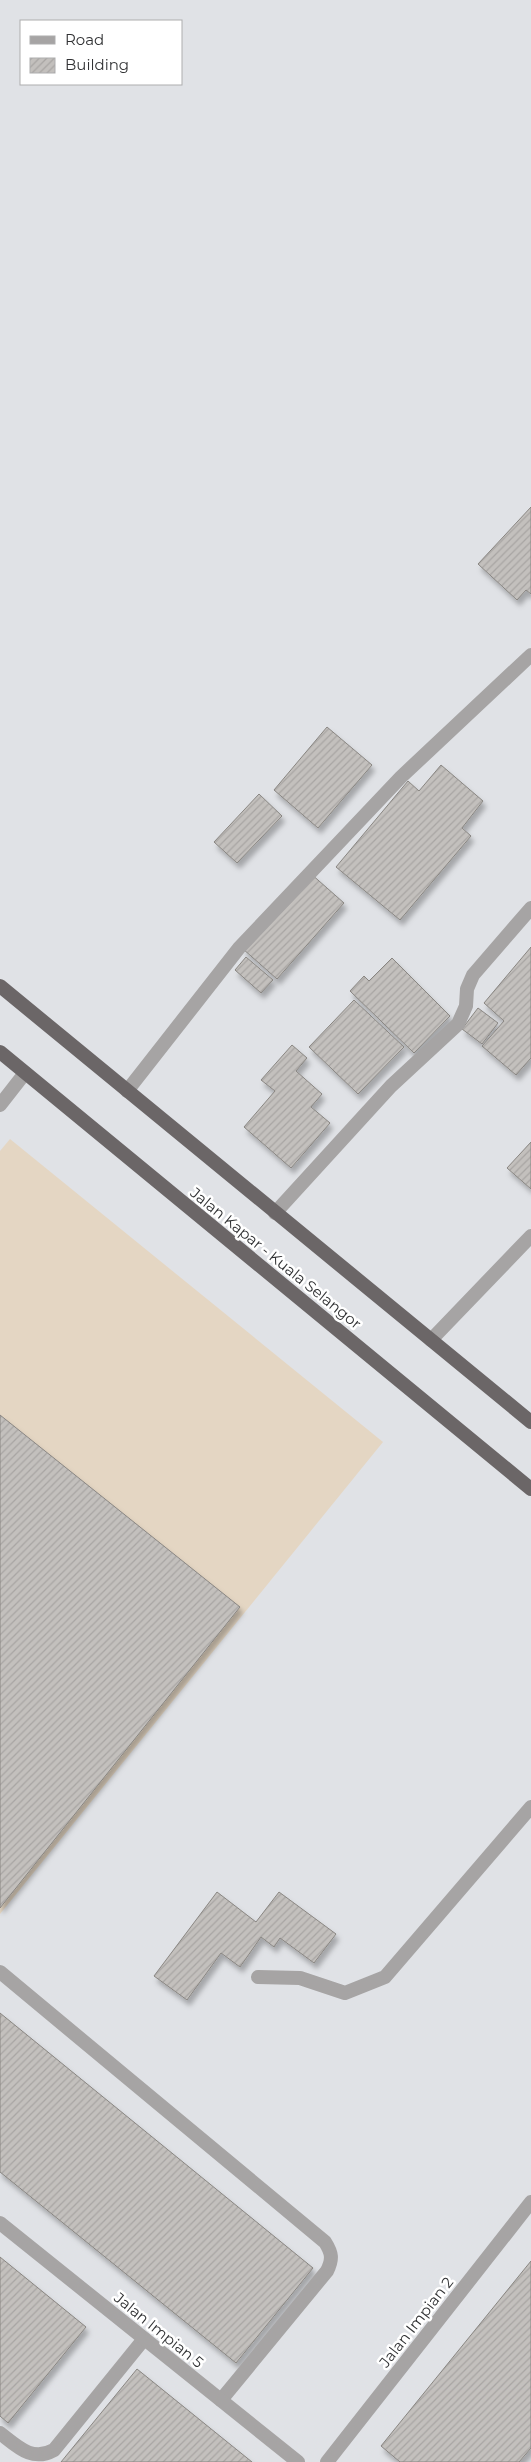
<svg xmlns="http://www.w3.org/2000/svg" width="531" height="2462" viewBox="0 0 531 2462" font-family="Montserrat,sans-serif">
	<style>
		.industrial { fill: #e4d6c3 }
		.building { fill: url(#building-hatch); stroke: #898682; filter: url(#shadow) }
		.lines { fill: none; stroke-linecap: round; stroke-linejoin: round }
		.service { stroke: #a6a4a4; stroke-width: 14 }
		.minor { stroke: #a6a4a4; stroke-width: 14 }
		.trunk { stroke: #6b6667; stroke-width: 14 }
		.labels { text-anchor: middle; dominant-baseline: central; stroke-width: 5; stroke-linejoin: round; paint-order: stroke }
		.street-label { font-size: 15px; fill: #313234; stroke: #fff }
	</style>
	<defs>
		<pattern id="building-hatch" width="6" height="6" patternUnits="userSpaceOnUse" patternTransform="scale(1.25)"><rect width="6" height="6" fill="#c3c0bd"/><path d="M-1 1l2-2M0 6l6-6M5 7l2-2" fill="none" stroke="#a8a5a3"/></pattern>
		<filter id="shadow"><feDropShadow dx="3" dy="5.5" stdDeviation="2.5" flood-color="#0004"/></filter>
	</defs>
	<rect width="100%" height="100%" fill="#e0e2e6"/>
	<!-- industrial -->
	<path class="industrial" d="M 10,1139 L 383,1442 L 0,1914 L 0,1151 Z"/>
	<!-- building -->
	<path class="building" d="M 531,507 L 531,594 L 526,590 L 517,600 L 478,564 Z
		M 327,727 L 372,765 L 318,828 L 274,790 Z
		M 441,765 L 483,801 L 462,828 L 471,836 L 400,920 L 336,867 L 408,781 L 419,791 Z
		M 259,794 L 282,816 L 237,863 L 214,842 Z
		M 310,873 L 344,903 L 277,979 L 243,949 Z
		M 531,947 L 531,1058 L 516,1075 L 482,1046 L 504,1021 L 484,1003 Z
		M 246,957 L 273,980 L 261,993 L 235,970 Z
		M 392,958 L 450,1016 L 414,1053 L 350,991 L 364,976 L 369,981 Z
		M 354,1000 L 404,1047 L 358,1094 L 309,1047 Z
		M 478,1008 L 498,1023 L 482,1044 L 462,1029 Z
		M 292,1045 L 307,1058 L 296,1071 L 322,1094 L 311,1107 L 330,1123 L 291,1168 L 244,1127 L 275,1091 L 261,1080 Z
		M 531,1142 L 531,1189 L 507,1168 Z
		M 0,1415 L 240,1607 L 0,1908 Z
		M 217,1892 L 256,1922 L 279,1892 L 336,1934 L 314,1963 L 280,1938 L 274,1947 L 261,1937 L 240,1967 L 221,1953 L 187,2000 L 154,1976 Z
		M 0,2013 L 313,2268 L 236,2363 L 0,2172 Z
		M 0,2257 L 86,2327 L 8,2423 L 0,2416 Z
		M 531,2261 L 531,2448 L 519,2462 L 400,2462 L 381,2446 Z
		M 137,2369 L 252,2462 L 61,2462 Z"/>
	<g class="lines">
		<!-- service -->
		<path class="service" d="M 127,1091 L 239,948 L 401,777 L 531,655
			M 0,1105 L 25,1073
			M 275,1213 L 391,1086 L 458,1024 L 466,1006 L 467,989 L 473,975 L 531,908
			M 431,1340 L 531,1236
			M 0,1972 L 325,2242 C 332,2253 333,2259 327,2271 L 221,2400
			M 258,1977 L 300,1978 L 345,1993 L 385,1977 L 531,1807
			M 0,2433 C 18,2447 32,2462 54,2450 L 144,2339"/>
		<!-- minor -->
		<path class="minor" d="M 0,2223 L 298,2462
			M 327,2462 L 531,2202"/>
		<!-- trunk -->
		<path class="trunk" d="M 0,986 L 531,1422
			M 0,1052 L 531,1489"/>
	</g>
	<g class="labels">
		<!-- street labels -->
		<g class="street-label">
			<text transform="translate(276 1258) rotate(39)">Jalan Kapar - Kuala Selangor</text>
			<text transform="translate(416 2322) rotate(-52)">Jalan Impian 2</text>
			<text transform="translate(159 2330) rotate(39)">Jalan Impian 5</text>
		</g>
	</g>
	<!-- legend -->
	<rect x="20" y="20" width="162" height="65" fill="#ffffff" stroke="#adadae"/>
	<rect x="30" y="36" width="25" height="8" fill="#a6a4a4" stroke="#adadae"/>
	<text x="65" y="45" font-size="15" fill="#313234">Road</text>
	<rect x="30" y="58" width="25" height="15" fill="url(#building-hatch)" stroke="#adadae"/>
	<text x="65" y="70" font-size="15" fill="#313234">Building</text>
</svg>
